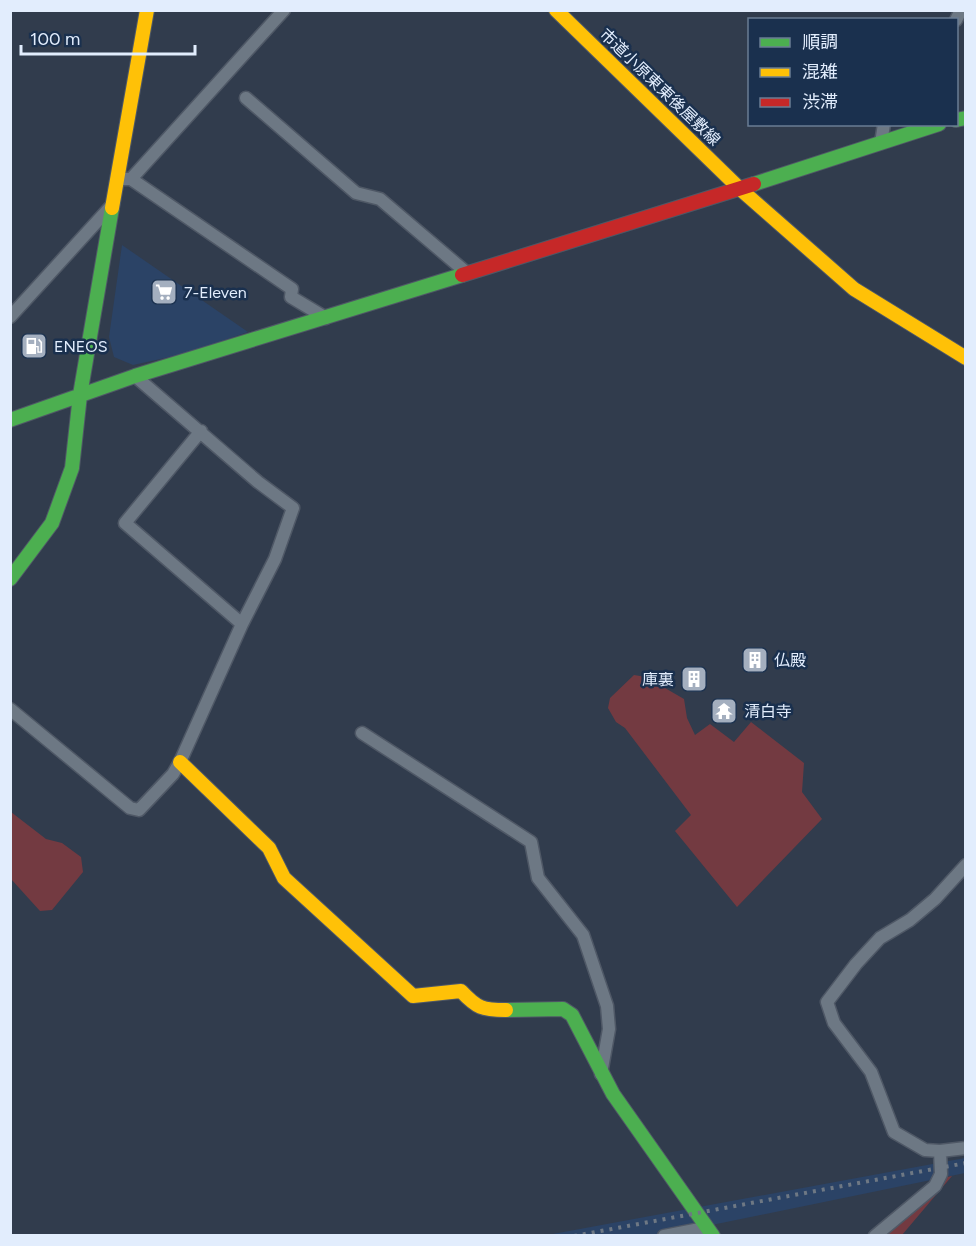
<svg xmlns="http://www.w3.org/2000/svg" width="976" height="1246" viewBox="0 0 976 1246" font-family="Figtree,'Noto Sans JP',sans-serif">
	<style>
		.built { fill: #2b4366 }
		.green { fill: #733a41 }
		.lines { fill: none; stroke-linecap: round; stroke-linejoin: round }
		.street-casing { stroke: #4f5866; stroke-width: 15 }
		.fast-casing { stroke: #4f5866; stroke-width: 16 }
		.slow-casing { stroke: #4f5866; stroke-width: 16 }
		.jam-casing { stroke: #4f5866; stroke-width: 16 }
		.street { stroke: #6d7884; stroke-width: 12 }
		.fast { stroke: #4caf50; stroke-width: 14 }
		.slow { stroke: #ffc107; stroke-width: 14 }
		.jam { stroke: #c62828; stroke-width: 14 }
		.rail { stroke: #6e7884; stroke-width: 4; stroke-dasharray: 3 6; stroke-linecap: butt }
		.labels { text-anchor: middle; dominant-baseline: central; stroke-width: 5; stroke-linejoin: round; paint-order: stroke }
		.street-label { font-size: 16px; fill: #e2edfd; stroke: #1a304e }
		.poi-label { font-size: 16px; fill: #e2edfd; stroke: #1a304e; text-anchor: start }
	</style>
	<rect width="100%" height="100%" fill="#313c4d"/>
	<!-- built -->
	<path class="built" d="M 122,245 L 248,332 L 188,353 L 133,365 L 114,357 L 109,337 Z
		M 965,1158 L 965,1173 L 663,1235 L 542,1236 Z"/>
	<!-- green -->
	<path class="green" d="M 634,675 L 646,677 L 684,699 L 687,718 L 695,735 L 710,724 L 734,742 L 751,722 L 804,763 L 802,792 L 822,819 L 737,907 L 675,831 L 691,815 L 625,728 L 616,722 L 608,708 L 610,698 Z
		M 11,812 L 46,839 L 62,843 L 81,857 L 83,872 L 52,910 L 40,911 L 11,879 Z
		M 952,1176 L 902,1235 L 886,1235 L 881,1231 L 937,1179 Z"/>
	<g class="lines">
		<!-- street casing -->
		<g class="street-casing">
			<path id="street" d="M 956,20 L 961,10
				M 246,98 L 356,193 L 380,199 L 467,273
				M 881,143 L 884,124
				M 122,179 L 131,179 L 284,10
				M 131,179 L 292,289 L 291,297 L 326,318
				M 10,317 L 113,204
				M 201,431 L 125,523 L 242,624
				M 10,709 L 130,808 L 139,810 L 173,774 L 180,762 L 242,624 L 275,559 L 293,508 L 258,482 L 135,376
				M 362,733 L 531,842 L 538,878 L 583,935 L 607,1006 L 609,1029 L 601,1074
				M 940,1151 L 925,1150 L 894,1132 L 871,1072 L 834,1023 L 827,1002 L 856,964 L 880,938 L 910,920 L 935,899 L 966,865
				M 664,1236 L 705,1228
				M 875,1236 L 935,1186 L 941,1174 L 940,1151 L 966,1148"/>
		</g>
		<!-- fast casing -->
		<g class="fast-casing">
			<path id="fast" d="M 956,120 L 966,118
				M 754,184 L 939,124
				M 10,420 L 135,376 L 462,275
				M 10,579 L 52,523 L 72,468 L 80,395 L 112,208
				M 506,1010 L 563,1009 L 572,1015 L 613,1094 L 713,1236"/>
		</g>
		<!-- slow casing -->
		<g class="slow-casing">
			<path id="slow" d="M 556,10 L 739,188 L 854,289 L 966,358
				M 112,208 L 147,10
				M 180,762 L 269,848 L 284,878 L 413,996 L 461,991 C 477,1008 482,1010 506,1010"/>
		</g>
		<!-- jam casing -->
		<g class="jam-casing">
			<path id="jam" d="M 462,275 L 754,184"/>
		</g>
		<!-- street -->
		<use href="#street" class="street"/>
		<!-- fast -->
		<use href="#fast" class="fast"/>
		<!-- slow -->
		<use href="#slow" class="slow"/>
		<!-- jam -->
		<use href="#jam" class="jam"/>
		<!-- rail -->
		<path class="rail" d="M 574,1236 L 966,1163"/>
	</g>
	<!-- icons -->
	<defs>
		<g id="supermarket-square" transform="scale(1.35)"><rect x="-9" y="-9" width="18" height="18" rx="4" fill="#a4afbf" stroke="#1a304e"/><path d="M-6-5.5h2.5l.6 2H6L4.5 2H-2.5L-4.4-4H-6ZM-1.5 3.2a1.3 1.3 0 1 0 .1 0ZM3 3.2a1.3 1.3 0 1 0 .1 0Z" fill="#fff"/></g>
		<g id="fuel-square" transform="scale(1.35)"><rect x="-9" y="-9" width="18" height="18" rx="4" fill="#a4afbf" stroke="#1a304e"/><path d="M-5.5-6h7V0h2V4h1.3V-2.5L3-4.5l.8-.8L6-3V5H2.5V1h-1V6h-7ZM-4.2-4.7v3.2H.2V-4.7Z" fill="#fff"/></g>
		<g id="building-square" transform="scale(1.35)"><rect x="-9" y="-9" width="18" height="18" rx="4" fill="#a4afbf" stroke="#1a304e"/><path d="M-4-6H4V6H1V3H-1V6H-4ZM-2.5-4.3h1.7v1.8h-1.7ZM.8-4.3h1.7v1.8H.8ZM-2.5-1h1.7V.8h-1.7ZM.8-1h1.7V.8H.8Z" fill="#fff"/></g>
		<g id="temple-square" transform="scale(1.35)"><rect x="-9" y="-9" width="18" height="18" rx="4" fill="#a4afbf" stroke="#1a304e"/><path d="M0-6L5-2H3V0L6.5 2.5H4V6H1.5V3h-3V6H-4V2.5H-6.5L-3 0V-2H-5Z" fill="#fff"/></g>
	</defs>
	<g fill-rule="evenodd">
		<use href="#supermarket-square" x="164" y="292"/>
		<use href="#fuel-square" x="34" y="346"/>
		<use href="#building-square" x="755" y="660"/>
		<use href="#building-square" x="694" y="679"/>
		<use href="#temple-square" x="724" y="711"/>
	</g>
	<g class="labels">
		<!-- street labels -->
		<g class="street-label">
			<text transform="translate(660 87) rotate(44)">市道小原東東後屋敷線</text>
		</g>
		<!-- poi labels -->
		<g class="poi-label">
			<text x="184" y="292">7-Eleven</text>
			<text x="54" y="346">ENEOS</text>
			<text x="774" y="660">仏殿</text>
			<text x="674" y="679" text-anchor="end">庫裏</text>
			<text x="744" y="711">清白寺</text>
		</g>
	</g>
	<!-- border -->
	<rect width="976" height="1246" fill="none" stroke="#e2edfd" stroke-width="24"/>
	<!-- legend -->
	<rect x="748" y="18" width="210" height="108" fill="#1a304e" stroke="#6a7c94" stroke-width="1.5"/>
	<rect x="760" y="38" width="30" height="9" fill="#4caf50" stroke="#6a7c94" stroke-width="1.5"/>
	<text x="802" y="48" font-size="18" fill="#e2edfd">順調</text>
	<rect x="760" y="68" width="30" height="9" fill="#ffc107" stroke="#6a7c94" stroke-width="1.5"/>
	<text x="802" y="78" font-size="18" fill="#e2edfd">混雑</text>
	<rect x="760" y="98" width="30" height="9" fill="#c62828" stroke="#6a7c94" stroke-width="1.5"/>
	<text x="802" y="108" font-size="18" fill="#e2edfd">渋滞</text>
	<!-- scale -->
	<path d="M21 45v9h174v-9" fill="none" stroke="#e2edfd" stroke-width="3"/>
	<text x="30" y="45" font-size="18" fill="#e2edfd" stroke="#1a304e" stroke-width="4.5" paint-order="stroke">100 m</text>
</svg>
